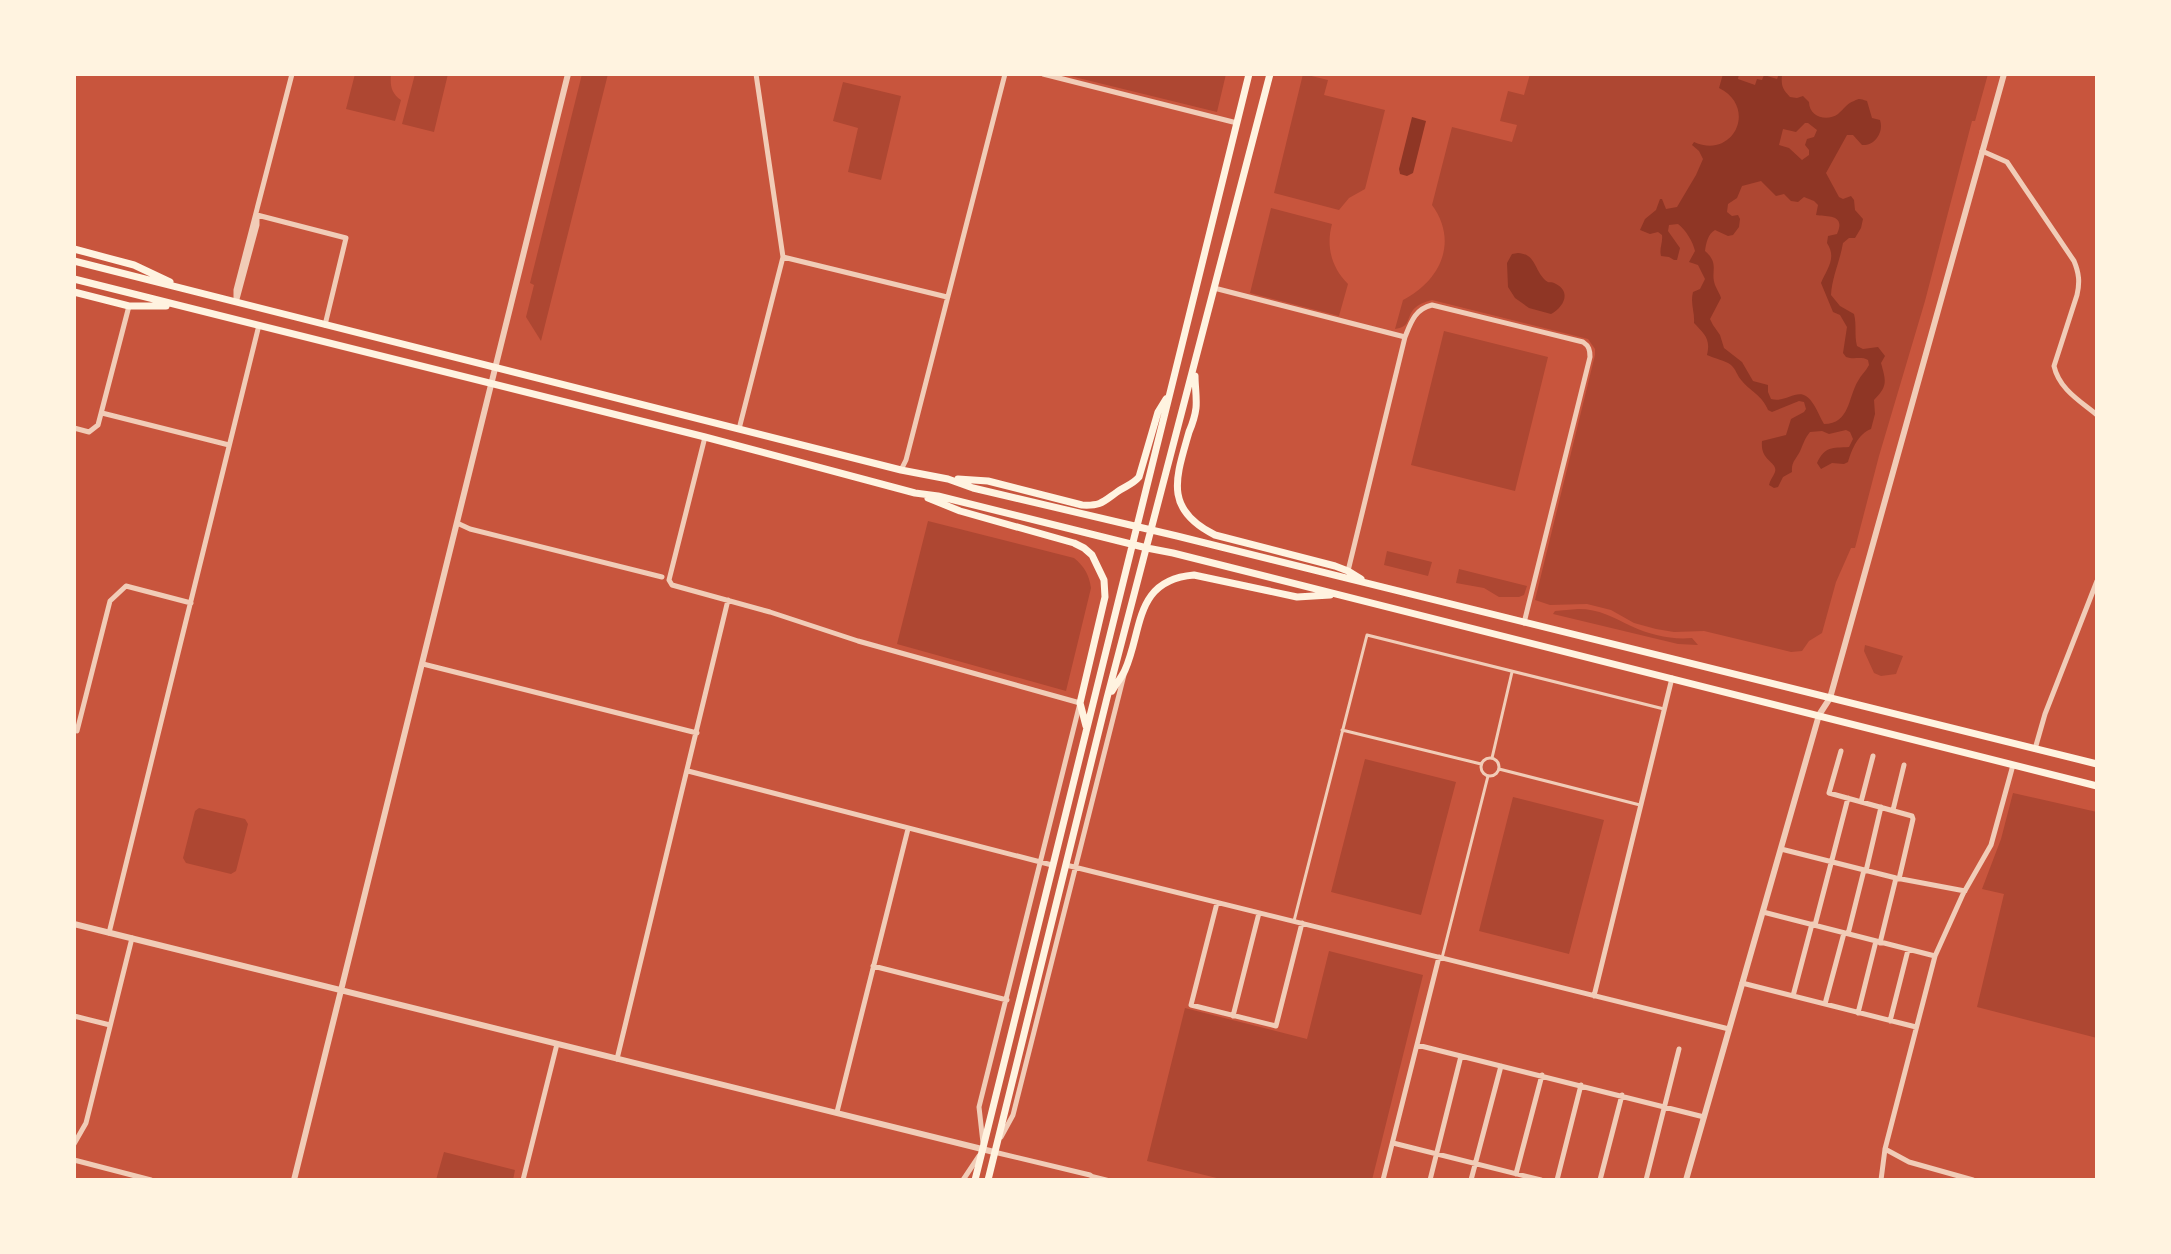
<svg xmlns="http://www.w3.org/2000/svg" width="2171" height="1254" viewBox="0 0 2171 1254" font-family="'Archivo Narrow',sans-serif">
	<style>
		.green { fill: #ae4732 }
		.water { fill: #8f3625; fill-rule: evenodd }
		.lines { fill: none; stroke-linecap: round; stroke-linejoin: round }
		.pedestrian { stroke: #f1ccb7; stroke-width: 3 }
		.minor { stroke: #f1ccb7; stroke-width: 5 }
		.tertiary { stroke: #f1ccb7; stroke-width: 6 }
		.primary { stroke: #fff3e0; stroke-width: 7 }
	</style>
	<rect width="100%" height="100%" fill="#c8553d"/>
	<!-- green -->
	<path class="green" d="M 355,74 L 391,74 C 390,85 391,93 401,100 L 395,121 L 346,109 Z
		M 415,74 L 448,74 L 434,132 L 402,124 Z
		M 582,74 L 608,74 L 541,341 L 526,317 L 534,285 L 530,283 Z
		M 1062,74 L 1226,74 L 1217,112 Z
		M 1303,74 L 1328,80 L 1324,95 L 1385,110 L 1365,189 L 1349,198 L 1339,210 L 1274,193 Z
		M 1530,74 L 1988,74 L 1975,121 L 1972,121 L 1925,301 L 1879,456 L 1855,548 L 1851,548 L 1836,582 L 1822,633 L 1809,641 L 1802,651 L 1791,652 L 1704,631 L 1674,632 L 1656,629 L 1634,623 L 1611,610 L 1587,604 L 1550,605 L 1535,600 L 1595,355 L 1595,349 L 1588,339 L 1432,300 C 1425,302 1418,304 1413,310 C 1406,320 1410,327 1395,329 L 1403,300 C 1440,281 1459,242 1432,205 L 1452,127 L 1512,142 L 1517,125 L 1500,121 L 1508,91 L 1524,95 Z
		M 843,82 L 901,96 L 881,180 L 848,172 L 858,128 L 833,121 Z
		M 1271,208 L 1332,224 C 1326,246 1331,267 1348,284 L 1339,316 L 1250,293 Z
		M 1444,331 L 1548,357 L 1515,491 L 1411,465 Z
		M 928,521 L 1074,558 C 1085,567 1089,575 1091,588 L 1066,691 L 897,644 Z
		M 1387,551 L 1432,562 L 1428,576 L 1384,565 Z
		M 1459,569 L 1527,586 L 1524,595 L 1519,597 L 1499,597 L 1484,588 L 1456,583 Z
		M 1578,609 C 1600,609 1612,617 1631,626 C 1650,635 1672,640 1692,638 L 1698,645 L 1678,644 L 1553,614 L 1555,611 Z
		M 1865,645 L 1903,656 L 1896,674 L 1881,676 L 1874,673 L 1864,651 Z
		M 1365,759 L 1456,782 L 1421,915 L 1331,892 Z
		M 2013,793 L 2097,812 L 2097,1038 L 1977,1007 L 2004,894 L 1982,889 L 2001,839 Z
		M 1513,797 L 1604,820 L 1569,954 L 1479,931 Z
		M 199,808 L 245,819 L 248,824 L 236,871 L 231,874 L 186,863 L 183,858 L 195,811 Z
		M 1329,951 L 1423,975 L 1372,1180 L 1225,1180 L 1147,1161 L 1185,1008 L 1307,1039 Z
		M 444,1152 L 515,1170 L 513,1180 L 436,1180 Z"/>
	<!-- water -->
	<path class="water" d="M 1723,74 L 1739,74 L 1738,79 L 1755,85 L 1757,79 L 1762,80 L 1764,75 L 1777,79 L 1779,74 L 1782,74 C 1781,85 1782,89 1790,97 L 1797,98 L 1803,96 L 1809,102 C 1809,117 1827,122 1838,114 C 1844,109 1847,103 1854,101 C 1860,98 1860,99 1867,101 L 1872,118 L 1880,120 C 1884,132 1875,146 1862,145 L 1853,135 L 1847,135 L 1826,173 L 1839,197 L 1843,199 L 1851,196 L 1854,200 L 1855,210 L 1863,219 L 1861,228 L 1855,238 L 1849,238 L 1843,243 C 1840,261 1832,277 1831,295 L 1840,306 L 1854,314 C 1857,326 1854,334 1857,346 L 1863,349 L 1878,347 L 1885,356 L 1881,363 C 1886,381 1888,386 1874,400 L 1875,414 L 1871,429 C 1858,434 1852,449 1848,462 L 1844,464 L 1832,463 L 1821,469 L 1817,463 C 1825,446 1832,448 1849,447 L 1853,439 L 1850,432 L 1846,430 L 1829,434 L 1822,431 L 1810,432 C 1805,438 1804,442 1801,449 C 1797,459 1791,461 1792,472 L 1783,477 L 1778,487 L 1774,488 L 1769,485 C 1770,480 1773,477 1775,472 C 1778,461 1760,462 1762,441 L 1786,435 L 1791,419 L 1804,412 L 1806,409 L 1804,402 L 1799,401 L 1772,412 L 1768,410 C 1762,395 1751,392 1742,381 C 1737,376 1736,369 1731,365 C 1725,360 1715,359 1707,355 C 1711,338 1704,334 1694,323 C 1695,312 1690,304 1693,292 L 1700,289 L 1705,279 L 1698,265 L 1689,262 L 1695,251 C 1693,242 1686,230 1678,224 L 1669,225 L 1668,231 L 1680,248 L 1677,260 L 1674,260 L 1669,257 L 1661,256 C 1659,248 1663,243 1662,235 L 1658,232 L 1650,234 L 1640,230 L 1645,219 L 1656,210 L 1660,199 L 1662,199 L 1666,209 L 1677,207 L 1696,175 L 1703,159 L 1699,151 L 1692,145 L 1694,142 C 1734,160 1758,107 1719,88 ZM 1805,123 L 1808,123 L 1817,130 L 1814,137 L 1807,139 L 1805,145 L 1809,150 L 1809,155 L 1802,160 L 1789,148 L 1779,145 L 1783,129 L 1796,132 ZM 1761,181 L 1776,196 L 1784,194 L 1791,201 L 1798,202 L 1804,197 L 1814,201 L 1818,205 L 1816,215 C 1828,217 1846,214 1837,234 L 1828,236 L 1827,243 C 1837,258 1827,269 1821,283 L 1833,312 L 1840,315 L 1847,327 L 1843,353 L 1846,357 C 1854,360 1861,356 1868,360 L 1869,365 C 1866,371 1861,375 1858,381 C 1848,397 1850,424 1824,424 C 1820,418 1818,411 1814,405 C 1800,382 1789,404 1771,399 L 1768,392 L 1768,385 L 1753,381 L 1742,362 L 1724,348 L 1720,335 L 1713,325 L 1710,319 L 1721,298 C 1720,294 1717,290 1715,285 C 1710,271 1720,264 1705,251 C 1706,243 1708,234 1715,230 L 1728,236 L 1733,235 L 1739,227 L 1740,219 L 1738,215 L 1732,216 L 1727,212 L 1728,204 L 1737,198 L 1742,186 Z
		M 1412,117 L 1426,121 L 1413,173 L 1407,176 L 1400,174 L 1399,169 Z
		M 1518,253 C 1535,254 1534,268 1544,279 C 1550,285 1549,280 1556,284 C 1572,292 1563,308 1551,314 L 1529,308 L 1515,298 L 1508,287 L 1507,263 L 1512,254 Z"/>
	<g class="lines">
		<!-- pedestrian -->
		<path class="pedestrian" d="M 1342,730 L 1481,764
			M1481 767a9 9 0 1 1 18 0a9 9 0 1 1-18 0Z
			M 1492,758 L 1512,672
			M 1499,769 L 1640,805
			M 1294,921 L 1367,635 L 1664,709
			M 1442,958 L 1488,776
			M 1094,1176 L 1110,1180"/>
		<!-- minor -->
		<path class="minor" d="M 1043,74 L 1237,123
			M 1982,151 L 2007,162 L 2074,261 C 2079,273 2080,282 2077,295 L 2054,366 C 2059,389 2080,401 2097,415
			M 257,215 L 346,238 L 325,325
			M 783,257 L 947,297
			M 1214,288 L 1405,337 C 1411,322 1415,309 1432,305 L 1583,342 C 1589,346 1590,350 1590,357 L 1524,623
			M 237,299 L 257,225 L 257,216
			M 236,302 L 236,290 L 292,74
			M 102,413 L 229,445
			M 74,428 L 89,432 L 98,425 L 129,306
			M 739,429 L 783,257 L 756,74
			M 705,437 L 669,580 L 672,585 L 770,612 L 858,641 L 1080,703 L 979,1107 L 983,1143
			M 901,470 L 906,460 L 1005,74
			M 457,523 L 470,529 L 662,577
			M 1348,571 L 1405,337
			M 423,664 L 697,733
			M 74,730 L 77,731 L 110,601 L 126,586 L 191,603
			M 2035,749 L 2045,714 L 2097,581
			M 1841,751 L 1829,793 L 1912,816 L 1913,819 L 1899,879
			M 688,771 L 1052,865
			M 1861,802 L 1873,756
			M 1893,810 L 1904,765
			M 1781,849 L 1896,878 L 1965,891
			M 1066,865 L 1729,1029
			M 1866,871 L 1881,807
			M 1217,903 L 1191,1005 L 1276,1026 L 1302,923
			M 1763,912 L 1935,956
			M 1815,925 L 1848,798
			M 109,933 L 259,325
			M 1848,934 L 1864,870
			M 1880,943 L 1896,878
			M 873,966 L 1007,1000
			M 1742,983 L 1916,1027
			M 1594,996 L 1672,678
			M 1793,996 L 1812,924
			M 1825,1004 L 1844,933
			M 1858,1013 L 1876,941
			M 74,1016 L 110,1025
			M 1233,1016 L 1259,913
			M 1890,1021 L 1908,950
			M 1417,1045 L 1704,1117
			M 617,1059 L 728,600
			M 837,1112 L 908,829
			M 1001,1137 L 1013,1115 L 1124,675
			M 1393,1143 L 1541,1180
			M 74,1144 L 86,1123 L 132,938
			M 1885,1149 L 1909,1162 L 1973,1180
			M 994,1152 L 1090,1175 L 1097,1180
			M 74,1160 L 151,1180
			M 1516,1174 L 1542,1075
			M 523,1180 L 557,1044
			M 963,1180 L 979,1156
			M 1383,1180 L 1439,957
			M 1430,1180 L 1461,1056
			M 1471,1180 L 1501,1066
			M 1557,1180 L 1581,1085
			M 1600,1180 L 1622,1095
			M 1646,1180 L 1679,1049
			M 1881,1180 L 1885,1149 L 1935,956 L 1963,894 L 1991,845 L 2013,765"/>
		<!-- tertiary -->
		<path class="tertiary" d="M 74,924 L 994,1152
			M 294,1180 L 568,74
			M 1686,1180 L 1819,715 L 1830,698 L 2004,74"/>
		<!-- primary -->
		<path class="primary" d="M 74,249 L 134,265 L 170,282
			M 74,261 L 901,470 L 948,479 L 973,488 L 1177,536 L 2097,764
			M 74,279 L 705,437 L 915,493 L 938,496 L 1147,548 L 1173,553 L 2097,786
			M 74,292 L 129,306 L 166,306
			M 1195,376 C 1195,386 1197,398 1196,408 C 1195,416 1192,425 1189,432 C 1176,478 1163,509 1215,535 L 1335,566 L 1348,571 L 1361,579
			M 958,479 L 988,481 L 1082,505 C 1101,506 1103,502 1117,492 C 1125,486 1132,485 1139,477 L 1158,412 L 1166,399
			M 928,498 L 960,511 L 1074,543 L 1084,548 L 1092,555 L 1104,580 L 1105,597 L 1080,703 L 1086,726
			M 1112,691 C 1116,684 1122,677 1125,670 C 1143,629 1134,580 1194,575 L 1297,597 L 1330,595
			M 975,1180 L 1249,74
			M 988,1180 L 1107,698 L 1270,74"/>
	</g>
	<!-- border -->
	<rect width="2171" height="1254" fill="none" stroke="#fff3e0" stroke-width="152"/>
</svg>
